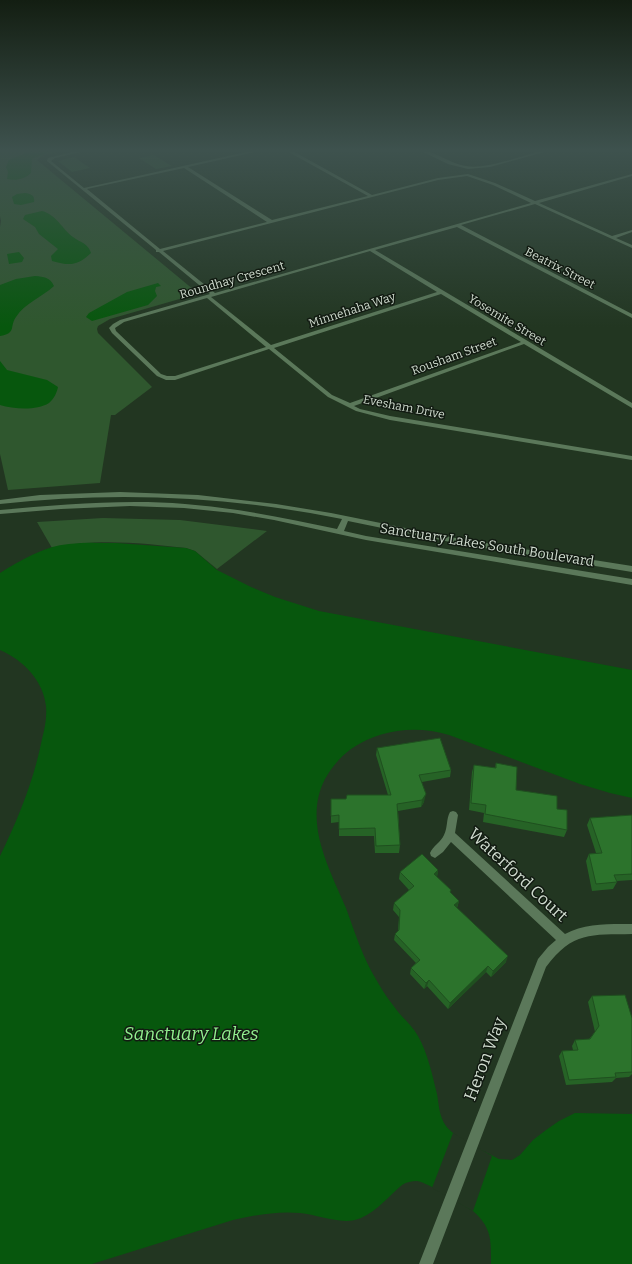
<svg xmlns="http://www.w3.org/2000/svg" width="632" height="1264" viewBox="0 0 632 1264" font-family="Bitter,serif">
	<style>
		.green { fill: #2f572e }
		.water { fill: #07570d }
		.pier { fill: #223621 }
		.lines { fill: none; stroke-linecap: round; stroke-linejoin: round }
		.minor { fill: #5b785a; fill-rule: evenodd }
		.tertiary { fill: #5b785a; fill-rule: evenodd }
		.wall { fill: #266326 }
		.shaded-wall { fill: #1f501f }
		.building { fill: #2c732c; stroke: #1f501f }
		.labels { text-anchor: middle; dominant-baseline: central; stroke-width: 3; stroke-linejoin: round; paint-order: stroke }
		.far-street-label { font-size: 12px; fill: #cfdbce; stroke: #121b12 }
		.street-label { font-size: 14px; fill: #cfdbce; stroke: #121b12 }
		.near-street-label { font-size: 17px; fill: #cfdbce; stroke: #121b12 }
		.near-water-label { font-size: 18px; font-style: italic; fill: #92ef8f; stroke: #121b12 }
	</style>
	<rect width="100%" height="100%" fill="#223621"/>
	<!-- green -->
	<path class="green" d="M 0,150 L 68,150 L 43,155 L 37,160 L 194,290 L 190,296 L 110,319 L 98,326 L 97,329 L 98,333 L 152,387 L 115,415 L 111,415 L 100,483 L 8,490 L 0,454 L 0,227 L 1,221 L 0,216 Z
		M 154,155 L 170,165 L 172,166 L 156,169 L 139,158 Z
		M 74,157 L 90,168 L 72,172 L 58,161 Z
		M 103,518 L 180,520 L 267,531 L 217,569 L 195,551 L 186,548 C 143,543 95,538 52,548 L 37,522 Z"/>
	<!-- water -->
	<path class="water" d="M 33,150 L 53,150 L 32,159 L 31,173 C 25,179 16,181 7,179 L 8,172 L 6,167 L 9,160 Z
		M 25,193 C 31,194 35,195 34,202 L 21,205 L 14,204 L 12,197 L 17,194 Z
		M 42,211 C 57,215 62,229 73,237 C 81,243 88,243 91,253 C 77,266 70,266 52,261 L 51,256 L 58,249 L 39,234 L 35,227 L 23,219 L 25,215 Z
		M 19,252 L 24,258 L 22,262 L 9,264 L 7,254 Z
		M 35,276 C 44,277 50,277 54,286 C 42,297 25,303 16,317 C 9,327 17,333 0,336 L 0,285 L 16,279 Z
		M 158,283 L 161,286 L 156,287 L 155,291 L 157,296 L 148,305 L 92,321 L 86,317 L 89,313 L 127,292 Z
		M 0,361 L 7,370 L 47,380 L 58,387 C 57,392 54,399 49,403 C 36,411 14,409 0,405 Z
		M 116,543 L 186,548 L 195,551 L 217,570 L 251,587 L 275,597 L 319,611 L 632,670 L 632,798 L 610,793 L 580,784 L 449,735 C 416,725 380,729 351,749 C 340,757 332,767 325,779 C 303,822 329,868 346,908 C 355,933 363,958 377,981 C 383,992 391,1003 399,1013 C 406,1021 413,1027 418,1036 C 428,1054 432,1074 437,1094 C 439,1105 439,1116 446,1126 C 456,1139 484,1151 499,1159 L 512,1160 L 520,1155 L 533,1140 L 546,1130 L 559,1121 L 575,1113 L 632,1114 L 632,1264 L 491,1264 C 491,1240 492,1228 473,1211 C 461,1204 429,1183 417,1181 C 411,1181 407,1182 402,1185 C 389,1196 377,1211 361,1218 C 343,1226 320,1215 300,1213 C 277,1211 255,1215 233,1220 L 92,1264 L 0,1264 L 0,856 C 18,819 34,780 42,739 C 45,728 47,717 46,706 C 43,680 23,660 0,650 L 0,573 C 21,560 44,546 69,544 C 85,542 101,543 116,543 Z"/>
	<!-- pier -->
	<path class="pier" d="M 453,1133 L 492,1156 L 473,1211 L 432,1188 Z"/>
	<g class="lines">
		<!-- minor -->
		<path class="minor" d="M 80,150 L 89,150 L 55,158 L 51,161 L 84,188 L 255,150 L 264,150 L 188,167 L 272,220 L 368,196 L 285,150 L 291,150 L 372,195 L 438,178 L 468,174 L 495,183 L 535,201 L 632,174 L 632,176 L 539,203 L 612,236 L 632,230 L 632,232 L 616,238 L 632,245 L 632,248 L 535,204 L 461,225 L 632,314 L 632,318 L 457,227 L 375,250 L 632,403 L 632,408 L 524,344 L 354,406 L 360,409 L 390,416 L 632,456 L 632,460 L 390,420 L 356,411 L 328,397 L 269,349 L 175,380 L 166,380 L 157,376 L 112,333 L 109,328 L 113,324 L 120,320 L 210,294 L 159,252 L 156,252 L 156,250 L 47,161 L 48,158 ZM 184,168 L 267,222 L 160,249 L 87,189 ZM 467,176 L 493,185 L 531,203 L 215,293 L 163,251 L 438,180 ZM 370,251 L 437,292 L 271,345 L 211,297 ZM 441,294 L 521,342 L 350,403 L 332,395 L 274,348 ZM 207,298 L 266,347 L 175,376 L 167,376 L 161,374 L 116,331 L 115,328 L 124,322 Z
			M 419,150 C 433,150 451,164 466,166 C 484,170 525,155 544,150 L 552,150 L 490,167 L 468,169 L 448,164 Z
			M 453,811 L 456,812 L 458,815 L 455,833 L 565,934 C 585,923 610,924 632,924 L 632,934 C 591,935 573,931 546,967 L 433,1264 L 419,1264 L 538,959 L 548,947 L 556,940 L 451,842 L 443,852 L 435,858 L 431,856 L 430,853 C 433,846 441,842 444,835 C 448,827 446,819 450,812 Z"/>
		<!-- tertiary -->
		<path class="tertiary" d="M 120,492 L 198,495 L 276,504 L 331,513 L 460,539 L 632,566 L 632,572 L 460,544 L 348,521 L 344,531 L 366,536 L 632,579 L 632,585 L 366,540 L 274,520 L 233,513 L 184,508 L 130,506 L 61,509 L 0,514 L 0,510 C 61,505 123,499 185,504 C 236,508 287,518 337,529 L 342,519 C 228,496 115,491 0,504 L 0,500 L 40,495 Z"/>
	</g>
	<!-- wall -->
	<path class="wall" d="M 377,748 L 451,770 L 450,777 L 422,782 L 424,802 L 421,807 L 398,811 L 400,845 L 399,853 L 375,853 L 374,836 L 339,836 L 339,822 L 331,823 L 331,799 L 346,799 L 388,795 L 376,755 Z
		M 496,763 L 516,790 L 557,809 L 567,830 L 564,837 L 483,822 L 484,813 L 469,810 L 472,772 L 474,765 L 495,768 Z
		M 632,815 L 632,880 L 617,881 L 617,882 L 613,889 L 592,891 L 586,861 L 589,854 L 596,853 L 587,825 L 590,818 Z
		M 438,870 L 437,877 L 451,893 L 459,901 L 457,908 L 506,962 L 491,977 L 486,972 L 448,1009 L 427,986 L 424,989 L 410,974 L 411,968 L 416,963 L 394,940 L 395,934 L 398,931 L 399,917 L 393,910 L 394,903 L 409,890 L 399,879 L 400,872 Z
		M 592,996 L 632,1018 L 632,1074 L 629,1077 L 616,1078 L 612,1082 L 566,1085 L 559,1056 L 562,1051 L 573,1050 L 572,1046 L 575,1040 L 589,1039 L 595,1032 L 588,1002 Z"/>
	<!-- shaded-wall -->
	<path class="shaded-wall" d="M 426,794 L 424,802 L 421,807 L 422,800 Z
		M 438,870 L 437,877 L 434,874 Z
		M 459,901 L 457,907 L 452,912 L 454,905 Z
		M 508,956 L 506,962 L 491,977 L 493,971 Z
		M 488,966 L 486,972 L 448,1009 L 450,1003 Z
		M 429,980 L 427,986 L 424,989 L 426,983 Z"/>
	<!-- building -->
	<path class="building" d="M 440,738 L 451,770 L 419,775 L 426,794 L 422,800 L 397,804 L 400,845 L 376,846 L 375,828 L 339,829 L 339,815 L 331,816 L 331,799 L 346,799 L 347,795 L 391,795 L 377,748 Z
		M 496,763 L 517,767 L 516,790 L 557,796 L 557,809 L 567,810 L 567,830 L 485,814 L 486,805 L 471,803 L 474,765 L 496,768 Z
		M 632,815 L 632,874 L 614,875 L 617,882 L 596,884 L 589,854 L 602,853 L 590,818 Z
		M 422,854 L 438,870 L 434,874 L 451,890 L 450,892 L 459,901 L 454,905 L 508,956 L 493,971 L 488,966 L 450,1003 L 429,980 L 426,983 L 411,968 L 420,960 L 395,934 L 399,930 L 400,910 L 394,903 L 414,886 L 400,872 Z
		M 625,995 L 632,1018 L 632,1072 L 615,1073 L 616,1077 L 569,1080 L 562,1051 L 578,1050 L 575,1040 L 590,1039 L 599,1026 L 592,996 Z"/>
	<!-- sky -->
	<linearGradient id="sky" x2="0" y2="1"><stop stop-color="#131e12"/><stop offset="0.46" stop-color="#3e524e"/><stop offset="1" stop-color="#3e524e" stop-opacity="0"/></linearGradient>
	<rect width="632" height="327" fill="url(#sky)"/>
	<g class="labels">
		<!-- far-street labels -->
		<g class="far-street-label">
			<text transform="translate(560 268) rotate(27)">Beatrix Street</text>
			<text transform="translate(232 280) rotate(-16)">Roundhay Crescent</text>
			<text transform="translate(352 310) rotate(-18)">Minnehaha Way</text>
			<text transform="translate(507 320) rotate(31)">Yosemite Street</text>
			<text transform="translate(454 356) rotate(-20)">Rousham Street</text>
			<text transform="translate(404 407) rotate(11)">Evesham Drive</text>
		</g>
		<!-- street labels -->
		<g class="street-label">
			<text transform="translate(487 545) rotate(9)">Sanctuary Lakes South Boulevard</text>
		</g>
		<!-- near-street labels -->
		<g class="near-street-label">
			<text transform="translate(518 875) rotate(43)">Waterford Court</text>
			<text transform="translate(485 1059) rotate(-69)">Heron Way</text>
		</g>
		<!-- near-water labels -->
		<g class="near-water-label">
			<text x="191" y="1034">Sanctuary Lakes</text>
		</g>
	</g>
</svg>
